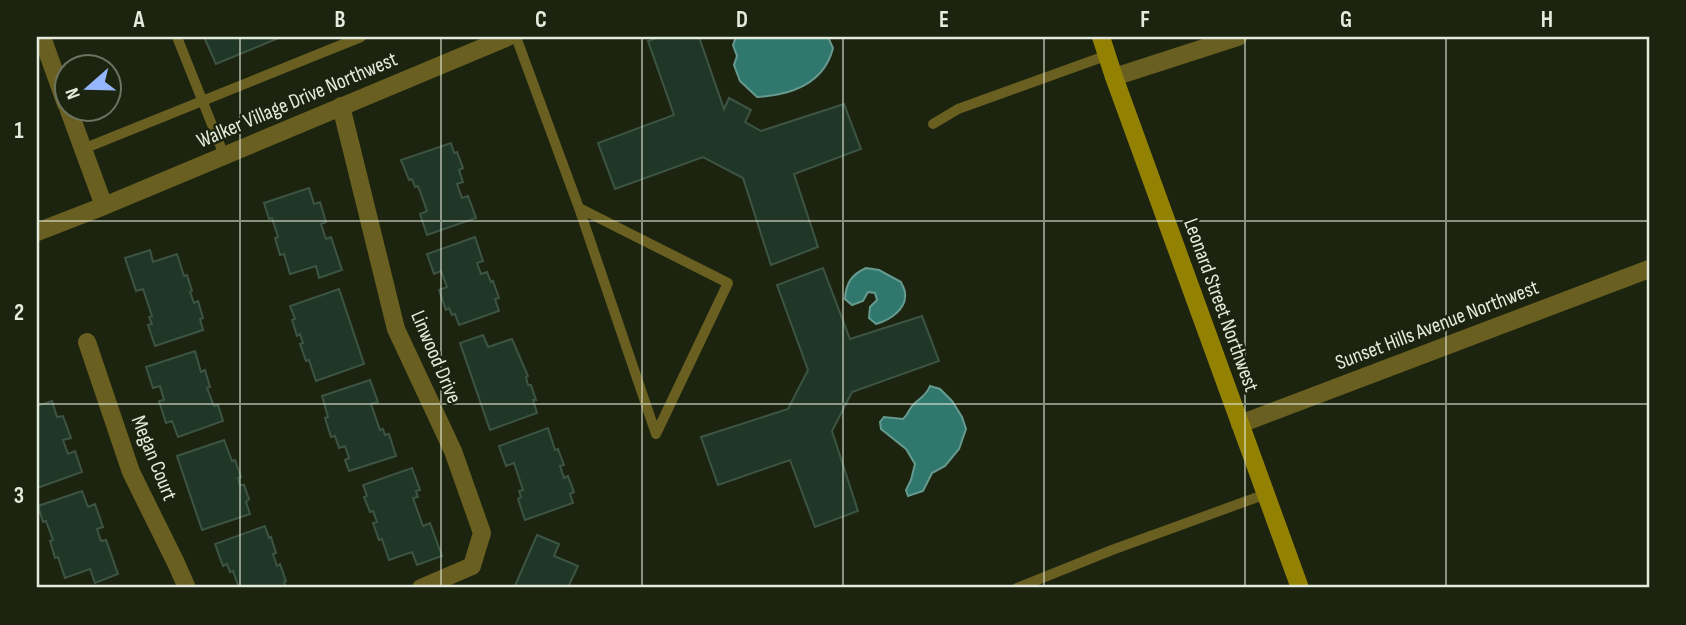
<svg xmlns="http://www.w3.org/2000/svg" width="1686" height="625" viewBox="0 0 1686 625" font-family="'Sofia Sans Condensed',sans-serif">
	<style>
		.water { fill: #30786d; stroke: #669a8f; stroke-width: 2 }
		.building { fill: #203728; stroke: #3d5444; stroke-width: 2 }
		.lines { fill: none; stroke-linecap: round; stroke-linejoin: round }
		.lane { stroke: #695f21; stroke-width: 10 }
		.street { stroke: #695f21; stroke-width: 18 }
		.secondary { stroke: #938104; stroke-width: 18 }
		.grid { fill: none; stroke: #e5ebdd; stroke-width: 2; stroke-opacity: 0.55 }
		.labels { text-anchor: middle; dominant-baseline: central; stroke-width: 5; stroke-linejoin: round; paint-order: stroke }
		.street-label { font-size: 21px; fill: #e5ebdd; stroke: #1c240f }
		.neatline { fill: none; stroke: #e5ebdd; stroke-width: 2.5 }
		.grid-label { font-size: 23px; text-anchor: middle; font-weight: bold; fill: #e5ebdd }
	</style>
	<rect width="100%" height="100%" fill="#1c240f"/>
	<!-- water -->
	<path class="water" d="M 736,37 L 828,37 L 833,48 C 824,84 791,95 757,97 L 740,81 L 734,65 L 737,56 L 733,45 Z
		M 866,268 L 879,270 L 901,282 C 902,285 905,289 905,293 C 907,309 890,320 876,324 L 869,318 L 870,307 L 877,300 L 875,293 L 868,292 L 863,301 L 852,305 L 845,299 C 846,283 851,275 866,268 Z
		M 930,386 L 940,389 L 952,401 L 962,417 L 966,429 L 959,449 L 945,466 L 932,473 L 923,491 L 908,496 L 906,490 L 911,480 L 915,464 L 906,449 L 881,429 L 880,422 L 884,417 L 903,419 C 909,414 909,408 914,404 C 921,397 926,396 930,386 Z"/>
	<!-- building -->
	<path class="building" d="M 204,37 L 281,37 L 216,64 Z
		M 659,37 L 699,37 L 724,109 L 729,98 L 751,110 L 745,122 L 761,131 L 844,104 L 861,149 L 794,174 L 818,247 L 771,265 L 743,178 L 703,157 L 615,189 L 598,143 L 674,115 L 648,41 Z
		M 451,143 L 454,153 L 457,152 L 463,168 L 459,170 L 463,182 L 457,184 L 462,198 L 468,196 L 476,218 L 427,235 L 420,214 L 427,211 L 418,186 L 415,187 L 412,179 L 409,180 L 401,160 Z
		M 309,188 L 314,204 L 320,202 L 326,222 L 321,224 L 326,239 L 331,237 L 342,270 L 319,278 L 316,266 L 290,274 L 284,254 L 280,255 L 275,238 L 278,237 L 272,218 L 269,219 L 264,203 Z
		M 475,237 L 483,261 L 477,263 L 481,274 L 487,272 L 491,282 L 493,281 L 499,298 L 495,299 L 499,311 L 459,325 L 455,314 L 452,315 L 449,308 L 446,310 L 439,290 L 447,287 L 441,271 L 434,274 L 427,254 Z
		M 150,250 L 153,262 L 177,254 L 184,276 L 187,275 L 192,291 L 190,292 L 194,303 L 198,301 L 203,318 L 200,319 L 203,330 L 155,346 L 148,325 L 152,324 L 149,317 L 152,316 L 143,289 L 136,291 L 125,258 Z
		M 823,268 L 850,339 L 922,316 L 939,361 L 852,392 L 832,431 L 858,511 L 815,527 L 790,460 L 718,485 L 701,437 L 788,409 L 808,370 L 777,285 Z
		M 339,289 L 364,364 L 316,381 L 309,360 L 306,361 L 300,344 L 303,343 L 300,334 L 297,336 L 292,320 L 295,319 L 290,306 Z
		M 483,335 L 488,347 L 512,339 L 528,376 L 526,377 L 528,385 L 531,385 L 536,400 L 533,400 L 537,413 L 490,430 L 460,343 Z
		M 195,351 L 201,372 L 205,370 L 210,387 L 207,388 L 214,406 L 218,405 L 223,421 L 178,437 L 172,421 L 166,423 L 159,401 L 164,400 L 160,386 L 153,388 L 146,367 Z
		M 370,380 L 378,402 L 371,404 L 380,430 L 383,429 L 385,435 L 389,434 L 396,456 L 349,471 L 345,460 L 349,458 L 345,446 L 339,448 L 335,436 L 331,437 L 325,418 L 328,417 L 322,396 Z
		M 52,401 L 57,417 L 63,416 L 71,438 L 63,440 L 68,454 L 75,451 L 82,472 L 37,488 L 37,406 Z
		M 548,428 L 555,450 L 558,449 L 564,465 L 560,466 L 564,478 L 568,476 L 574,492 L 570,494 L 573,503 L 525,520 L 518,499 L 521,497 L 519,491 L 523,490 L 514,463 L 506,466 L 499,446 Z
		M 224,440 L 232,461 L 235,460 L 241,477 L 238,478 L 240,485 L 244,485 L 249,499 L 246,502 L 250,514 L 202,530 L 177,456 Z
		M 412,468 L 420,490 L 416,491 L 418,497 L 413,498 L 423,526 L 430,523 L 442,556 L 417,565 L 412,552 L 389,560 L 382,539 L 379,540 L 373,523 L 377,522 L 373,511 L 370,512 L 364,497 L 367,496 L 363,485 Z
		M 82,491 L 88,507 L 95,504 L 103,527 L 97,529 L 101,541 L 106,540 L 118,574 L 95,583 L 90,569 L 65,578 L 58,557 L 55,558 L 50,541 L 53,540 L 46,521 L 43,522 L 38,506 Z
		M 265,526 L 269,538 L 271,537 L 276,553 L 273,554 L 277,566 L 280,564 L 286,581 L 284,582 L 286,588 L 239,588 L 233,571 L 230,572 L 227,564 L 223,566 L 215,544 Z
		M 537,535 L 559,544 L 554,556 L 578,566 L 569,585 L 573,588 L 514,588 Z"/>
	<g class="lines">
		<!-- lane -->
		<path class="lane" d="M 177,37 L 224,155
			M 516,37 L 579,208 L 656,434
			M 933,124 L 958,109 L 1108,55
			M 83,149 L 361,37
			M 579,208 L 728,283 L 656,434
			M 1017,588 L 1112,550 L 1266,494"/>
		<!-- street -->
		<path class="street" d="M 42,37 L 66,104
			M 1114,77 L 1238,37
			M 341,106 L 396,329 L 453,451 L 482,533 L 472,566 L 421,588
			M 68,108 L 104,206
			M 37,232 L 104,206 L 508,37
			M 87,342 L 131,472 L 176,563 L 187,588
			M 1240,424 L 1649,269"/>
		<!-- secondary -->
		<path class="secondary" d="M 1101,37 L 1114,77 L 1300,588"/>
	</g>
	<!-- grid -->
	<path class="grid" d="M 240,37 L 240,588M 441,37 L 441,588M 642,37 L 642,588M 843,37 L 843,588M 1044,37 L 1044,588M 1245,37 L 1245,588M 1446,37 L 1446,588M 37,221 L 1649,221M 37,404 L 1649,404"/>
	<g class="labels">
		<!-- street labels -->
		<g class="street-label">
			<text transform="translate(297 100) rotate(-23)">Walker Village Drive Northwest</text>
			<text transform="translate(1221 305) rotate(70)">Leonard Street Northwest</text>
			<text transform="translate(1437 325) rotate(-21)">Sunset Hills Avenue Northwest</text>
			<text transform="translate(436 357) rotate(67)">Linwood Drive</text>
			<text transform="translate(154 458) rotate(68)">Megan Court</text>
		</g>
	</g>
	<!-- border -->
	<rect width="1686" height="625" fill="none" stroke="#1c240f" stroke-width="77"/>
	<!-- north arrow -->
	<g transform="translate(88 88) rotate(250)"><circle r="33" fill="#1c240f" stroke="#6c7461" stroke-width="2"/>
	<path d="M0-5L12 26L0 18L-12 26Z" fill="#95b6fd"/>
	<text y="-10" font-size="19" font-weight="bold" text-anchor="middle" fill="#e5ebdd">N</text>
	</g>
	<rect x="38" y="38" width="1610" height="548" class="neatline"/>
	<g class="grid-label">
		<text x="139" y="27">A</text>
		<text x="340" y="27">B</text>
		<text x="541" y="27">C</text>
		<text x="742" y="27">D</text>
		<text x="944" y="27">E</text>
		<text x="1145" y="27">F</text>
		<text x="1346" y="27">G</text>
		<text x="1547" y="27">H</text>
		<text x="19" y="138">1</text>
		<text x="19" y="320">2</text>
		<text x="19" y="503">3</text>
	</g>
</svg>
